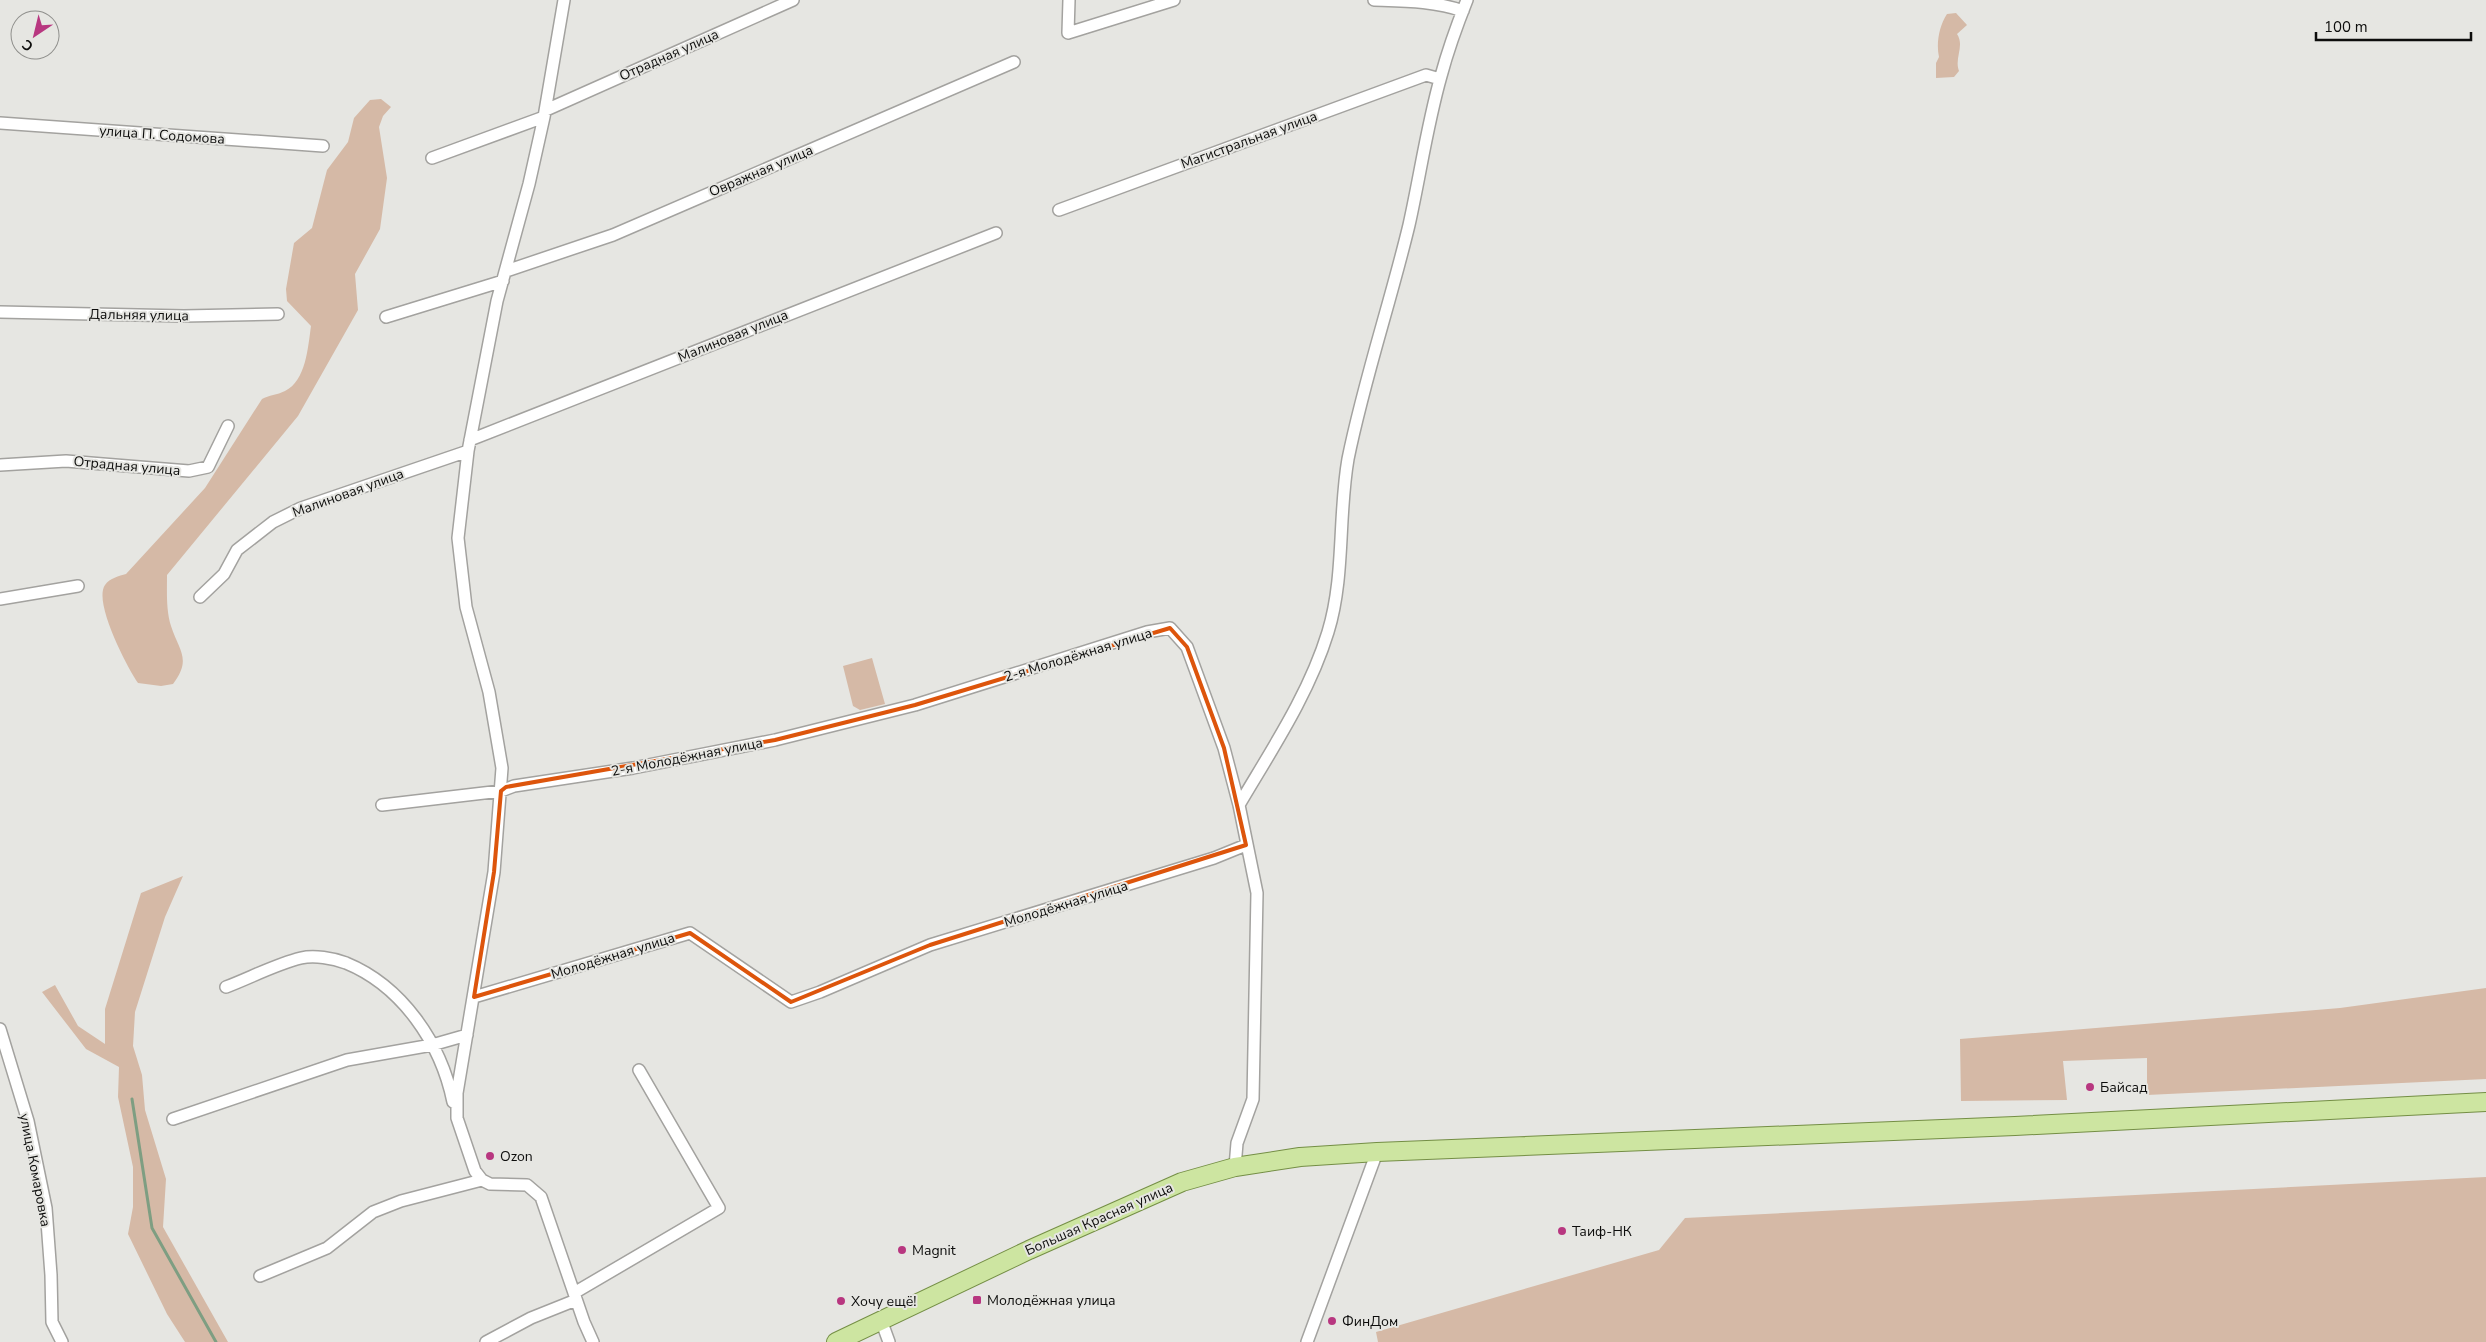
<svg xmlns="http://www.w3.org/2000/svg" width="2486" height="1342" viewBox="0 0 2486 1342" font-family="'Nunito Sans',sans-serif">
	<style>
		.green { fill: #d5b9a6 }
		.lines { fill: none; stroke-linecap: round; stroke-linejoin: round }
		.stream { stroke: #7e9e82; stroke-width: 3 }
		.minor-casing { stroke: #a3a29f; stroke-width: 14 }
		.primary-casing { stroke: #748e45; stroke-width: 20 }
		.minor { stroke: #fff; stroke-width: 11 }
		.primary { stroke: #cde5a1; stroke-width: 18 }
		.marked { fill: none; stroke: #dd550c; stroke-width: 4; stroke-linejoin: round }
		.poi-dot { fill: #b83780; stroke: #e6e6e2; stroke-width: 2 }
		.labels { text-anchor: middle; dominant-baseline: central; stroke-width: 4; stroke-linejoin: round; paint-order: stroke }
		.street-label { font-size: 14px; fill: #0d0d0c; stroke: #e6e6e2 }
		.poi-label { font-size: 14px; fill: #0d0d0c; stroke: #e6e6e2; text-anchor: start }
	</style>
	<rect width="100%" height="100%" fill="#e6e6e2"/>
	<!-- green -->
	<path class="green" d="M 1956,13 L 1967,25 L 1957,34 C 1965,46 1954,58 1959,71 L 1954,77 L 1936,78 L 1936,63 L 1939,57 C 1936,44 1939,26 1947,14 Z
		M 381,99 L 391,107 L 383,116 L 379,127 L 387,178 L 380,229 L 355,274 L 358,310 L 298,416 L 167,575 C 167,592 166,610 171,626 C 179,651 192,659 173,684 L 161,686 L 138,683 C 127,667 93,602 105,585 C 110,578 119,576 126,574 L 205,488 L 262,399 C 269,395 277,395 285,391 C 306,381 308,347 311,326 L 287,301 L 286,289 L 294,243 L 312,228 L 327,170 L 348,142 L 354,118 L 370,100 Z
		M 872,658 L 885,704 L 860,710 L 853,706 L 843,666 Z
		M 183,876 L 165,917 L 135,1012 L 133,1046 L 142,1075 L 145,1110 L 166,1179 L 163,1227 L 228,1342 L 185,1342 L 167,1314 L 128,1234 L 133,1207 L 133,1167 L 118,1097 L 119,1067 L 86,1049 L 42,992 L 55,985 L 78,1026 L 105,1044 L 105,1009 L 141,893 Z
		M 2486,988 L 2486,1079 L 2147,1095 L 2147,1058 L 2063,1061 L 2067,1100 L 1961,1101 L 1960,1039 L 2340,1008 Z
		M 2486,1177 L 2486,1342 L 1378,1342 L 1376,1332 L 1659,1250 L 1685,1218 Z"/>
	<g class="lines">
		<!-- stream -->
		<path class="stream" d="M 132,1099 L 152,1228 L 216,1342"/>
		<!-- minor casing -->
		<g class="minor-casing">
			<path id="minor" d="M 1069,0 L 1068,33 L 1174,0
				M 1374,0 C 1404,1 1435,1 1463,11
				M 546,110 L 793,0
				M 0,123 L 323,146
				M 432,158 L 544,117
				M 1059,210 L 1426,75 L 1440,79
				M 506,271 L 613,235 L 1014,62
				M 0,312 L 184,316 L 278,314
				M 386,317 L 503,281
				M 470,440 L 996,233
				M 0,465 L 66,461 L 189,471 L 208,467 L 228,426
				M 200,597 L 224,574 L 237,550 L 273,522 L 301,508 L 468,451
				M 0,599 L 78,586
				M 382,805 L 501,791 L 514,786 L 633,768 L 775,740 L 915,705 L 1147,632 L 1170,628 L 1187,647 L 1224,748 L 1239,805 L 1257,893 L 1253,1099 L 1237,1143 L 1235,1167
				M 1239,805 C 1272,749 1309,694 1328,632 C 1345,577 1338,516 1348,459 C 1364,380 1390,304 1409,225 C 1420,176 1427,125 1441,76 C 1448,50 1457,25 1467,0
				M 226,987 C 250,978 276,964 301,958 C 314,955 333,958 346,963 C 402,986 441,1043 453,1102
				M 474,997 L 690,933 L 791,1002 L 820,992 L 930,945 L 1214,858 L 1246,845
				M 0,1029 L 28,1121 L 46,1208 L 51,1275 L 52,1322 L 62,1342
				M 173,1119 L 347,1060 L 432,1045 L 467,1035
				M 482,1180 L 475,1171 L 457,1118 L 457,1093 L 494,872 L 502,768 L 489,692 L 466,607 L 458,538 L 468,451 L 497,301 L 529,184 L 544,117 L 564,0
				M 260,1276 L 327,1248 L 373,1212 L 401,1201 L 482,1180 L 490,1184 L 527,1185 L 541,1197 L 584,1322 L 593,1342
				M 574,1293 L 719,1208 L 639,1070
				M 881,1320 L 889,1342
				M 486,1342 L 531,1318 L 576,1300
				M 1307,1342 L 1377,1152"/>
		</g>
		<!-- primary casing -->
		<g class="primary-casing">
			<path id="primary" d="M 836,1342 L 1029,1250 L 1182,1182 L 1235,1167 L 1300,1157 L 1377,1152 L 2015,1126 L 2486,1102"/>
		</g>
		<!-- minor -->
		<use href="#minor" class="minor"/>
		<!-- primary -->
		<use href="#primary" class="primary"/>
	</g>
	<!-- marked area -->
	<path class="marked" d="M 1170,628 L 1187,647 L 1224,748 L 1246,845 L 930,945 L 791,1002 L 690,933 L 474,997 L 494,872 L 501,791 L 506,787 L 775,740 L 915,705 Z"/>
	<!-- markers -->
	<g class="poi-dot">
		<circle cx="2090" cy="1087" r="5"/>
		<circle cx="490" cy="1156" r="5"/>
		<circle cx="1562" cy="1231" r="5"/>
		<circle cx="902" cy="1250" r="5"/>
		<rect x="972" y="1295" width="10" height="10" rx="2.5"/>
		<circle cx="841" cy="1301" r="5"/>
		<circle cx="1332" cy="1321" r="5"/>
	</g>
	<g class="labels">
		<!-- street labels -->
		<g class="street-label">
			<text transform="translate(669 55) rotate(-24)">Отрадная улица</text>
			<text transform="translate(162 135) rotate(4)">улица П. Содомова</text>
			<text transform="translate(1249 140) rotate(-20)">Магистральная улица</text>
			<text transform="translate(761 171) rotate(-23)">Овражная улица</text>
			<text transform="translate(139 315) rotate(1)">Дальняя улица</text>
			<text transform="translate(733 336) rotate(-22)">Малиновая улица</text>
			<text transform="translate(127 466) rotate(5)">Отрадная улица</text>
			<text transform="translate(348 493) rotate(-20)">Малиновая улица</text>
			<text transform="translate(1078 655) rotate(-17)">2-я Молодёжная улица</text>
			<text transform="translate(687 757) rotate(-11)">2-я Молодёжная улица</text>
			<text transform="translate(1066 904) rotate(-17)">Молодёжная улица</text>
			<text transform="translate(613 956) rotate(-17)">Молодёжная улица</text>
			<text transform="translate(35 1170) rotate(79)">улица Комаровка</text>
			<text transform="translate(1099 1219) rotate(-24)">Большая Красная улица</text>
		</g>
		<!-- poi labels -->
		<g class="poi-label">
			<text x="2100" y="1087">Байсад</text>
			<text x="500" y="1156">Ozon</text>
			<text x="1572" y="1231">Таиф-НК</text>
			<text x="912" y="1250">Magnit</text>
			<text x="987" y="1300">Молодёжная улица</text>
			<text x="851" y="1301">Хочу ещё!</text>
			<text x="1342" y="1321">ФинДом</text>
		</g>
	</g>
	<!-- north arrow -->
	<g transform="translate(35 35) rotate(215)"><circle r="24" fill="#e6e6e2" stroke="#8f8f8c"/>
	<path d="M0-4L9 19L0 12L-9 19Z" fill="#b83780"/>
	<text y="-8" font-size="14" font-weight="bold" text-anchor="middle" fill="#0d0d0c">С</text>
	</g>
	<!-- scale -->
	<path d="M2316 32v8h155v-8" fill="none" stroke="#0d0d0c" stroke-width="2.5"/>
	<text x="2324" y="32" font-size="15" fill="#0d0d0c" stroke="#e6e6e2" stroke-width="4" paint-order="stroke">100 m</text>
</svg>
